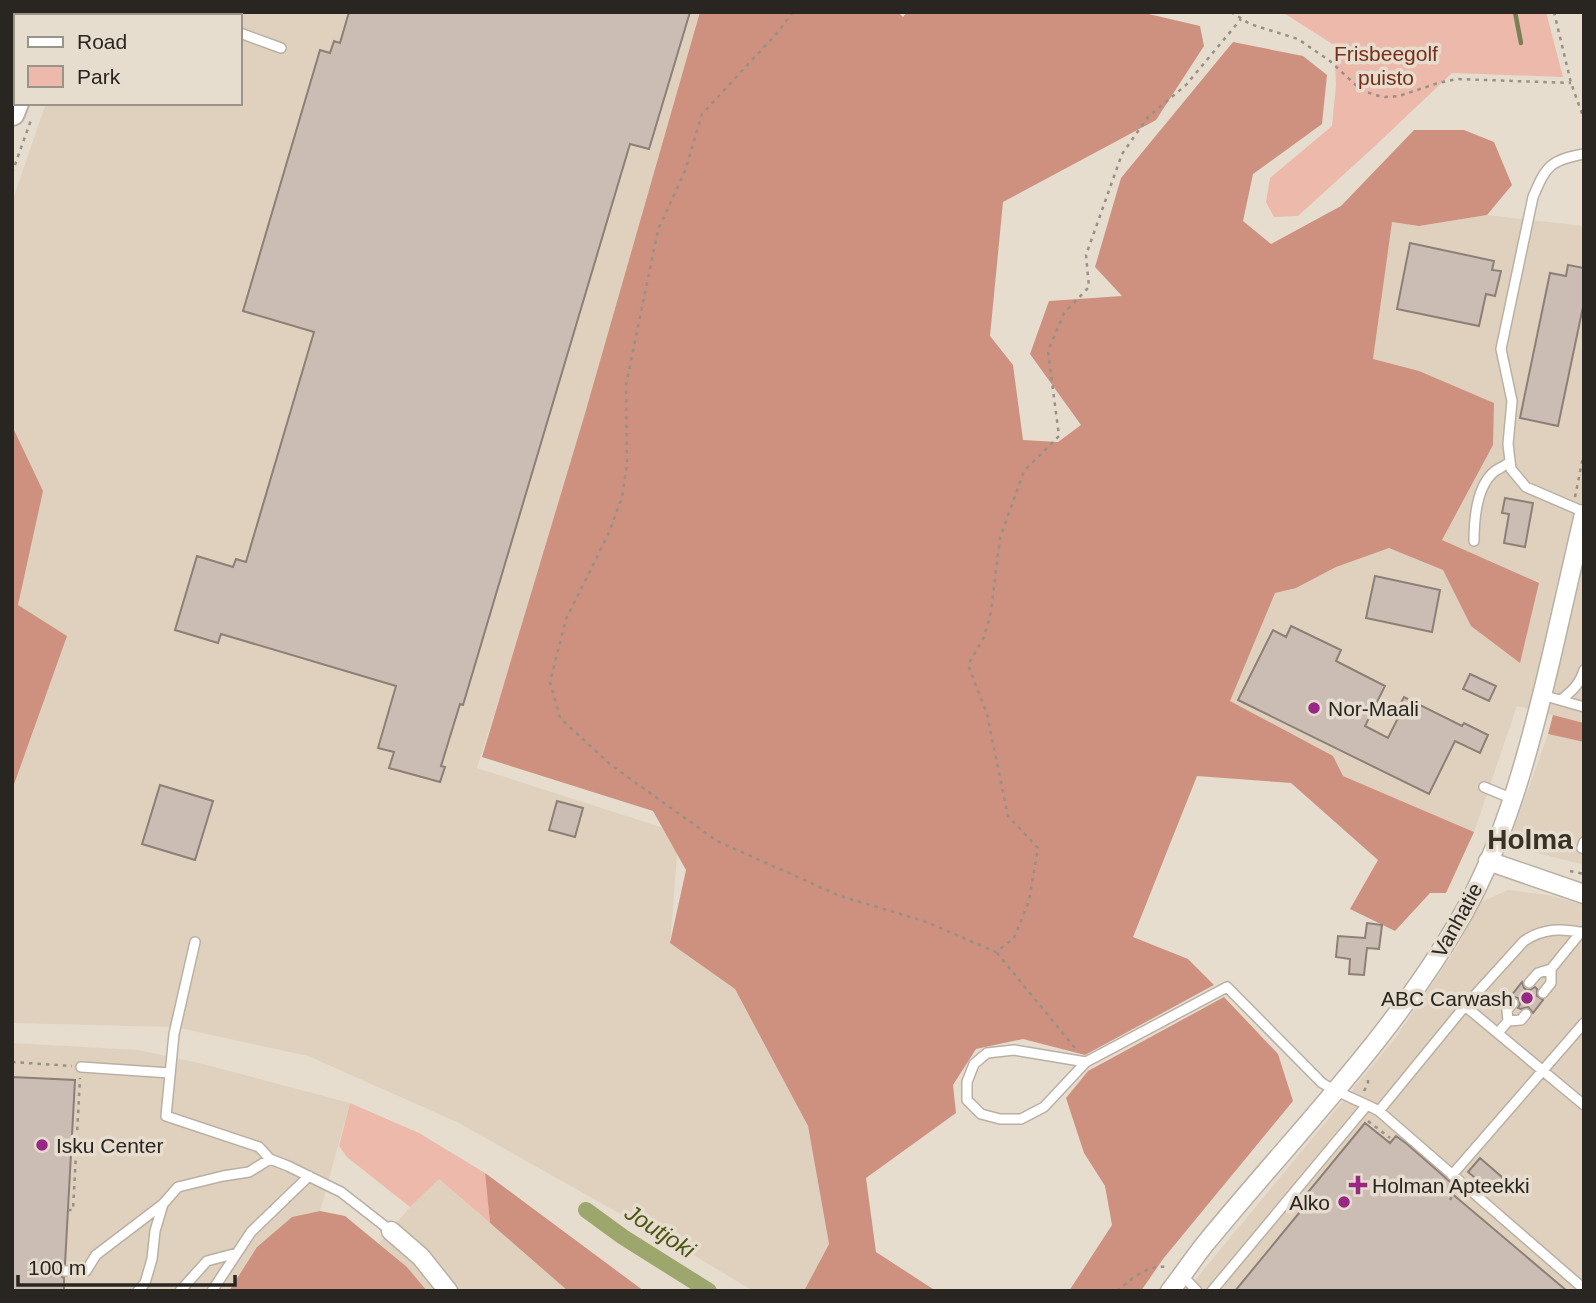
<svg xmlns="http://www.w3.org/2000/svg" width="1596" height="1303" viewBox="0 0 1596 1303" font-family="Arial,sans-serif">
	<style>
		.built { fill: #e0d1be }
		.green { fill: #edb9aa }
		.forest { fill: #ce917f }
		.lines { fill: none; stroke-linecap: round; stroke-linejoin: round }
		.stream { stroke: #7a8056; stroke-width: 4.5 }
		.canal { stroke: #9da76d; stroke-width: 16 }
		.building { fill: #ccbdb4; stroke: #8c7f76; stroke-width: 2 }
		.lane-casing { stroke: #b9b0a3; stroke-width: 12 }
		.street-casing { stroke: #b9b0a3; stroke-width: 21 }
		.secondary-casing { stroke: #b9b0a3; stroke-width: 28 }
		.path { stroke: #979086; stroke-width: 2.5; stroke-dasharray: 3.5 5; stroke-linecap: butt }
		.lane { stroke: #fff; stroke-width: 9 }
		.street { stroke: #fff; stroke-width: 18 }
		.secondary { stroke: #fff; stroke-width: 24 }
		.poi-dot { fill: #992784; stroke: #e6ddcf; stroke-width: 2.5 }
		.labels { text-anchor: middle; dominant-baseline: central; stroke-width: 7; stroke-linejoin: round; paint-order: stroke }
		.park-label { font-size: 21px; fill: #792e19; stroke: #e6ddcf }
		.poi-label { font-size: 21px; fill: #292520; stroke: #e6ddcf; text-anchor: start }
		.street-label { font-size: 21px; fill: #292520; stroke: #e6ddcf }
		.water-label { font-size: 23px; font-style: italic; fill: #4c5412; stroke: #e6ddcf }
		.district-label { font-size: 28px; font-weight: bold; fill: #383126; stroke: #e6ddcf }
	</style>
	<rect width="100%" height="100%" fill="#e6ddcf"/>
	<!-- built -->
	<path class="built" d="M 78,12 L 719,12 L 477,768 L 679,833 L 670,943 L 735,989 L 808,1126 L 829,1244 L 804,1291 L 753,1291 L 697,1257 L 457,1122 L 308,1056 L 175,1027 L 12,1023 L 12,202 L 46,103 L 240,103 L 240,16 L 77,16 Z
		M 1487,215 L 1584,226 L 1584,723 L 1517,706 L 1474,832 L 1196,713 L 1392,222 L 1419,226 Z
		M 1548,734 L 1584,742 L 1584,865 L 1526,850 L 1515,841 L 1512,834 Z
		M 1508,890 L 1548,895 L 1584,905 L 1584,1291 L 1186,1291 L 1396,1037 L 1458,946 L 1479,903 Z
		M 12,1043 L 138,1050 L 199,1063 L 350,1103 L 320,1211 L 292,1217 L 257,1247 L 229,1291 L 12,1291 Z
		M 439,1179 L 568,1291 L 427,1291 L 407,1267 L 379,1243 L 410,1207 Z"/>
	<!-- green -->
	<path class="green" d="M 1282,12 L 1546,12 L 1563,77 L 1452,73 L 1375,146 L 1298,216 L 1274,217 L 1266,202 L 1270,178 L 1332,126 L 1336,85 L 1334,45 Z
		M 350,1103 L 419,1133 L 485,1173 L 490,1223 L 439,1179 L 410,1207 L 347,1157 L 339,1146 Z"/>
	<!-- forest -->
	<path class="forest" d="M 700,12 L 898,12 L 903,17 L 907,12 L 1140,12 L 1200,26 L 1204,46 L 1156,120 L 1003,202 L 990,336 L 1013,365 L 1023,440 L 1058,442 L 1081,425 L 1030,354 L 1049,301 L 1122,296 L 1095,267 L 1121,178 L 1233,42 L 1303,56 L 1327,75 L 1322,124 L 1253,174 L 1243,221 L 1271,244 L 1341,206 L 1414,130 L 1464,130 L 1494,142 L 1512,185 L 1487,215 L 1419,226 L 1392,222 L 1373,359 L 1419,371 L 1494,403 L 1493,445 L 1442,540 L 1539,583 L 1520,663 L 1471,626 L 1443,570 L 1389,548 L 1336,567 L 1296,588 L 1275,593 L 1230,701 L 1333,756 L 1343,776 L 1474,832 L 1446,893 L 1430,893 L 1395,931 L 1350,909 L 1378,860 L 1291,783 L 1197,776 L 1133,937 L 1188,959 L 1214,985 L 1085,1055 L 1023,1039 L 976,1049 L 953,1085 L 956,1113 L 866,1178 L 876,1252 L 936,1291 L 804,1291 L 829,1244 L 808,1126 L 735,989 L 670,943 L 686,870 L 653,811 L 482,757 L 584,417 Z
		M 12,428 L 14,430 L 43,491 L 18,605 L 67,636 L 12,790 Z
		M 1553,715 L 1584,723 L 1584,742 L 1548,734 Z
		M 1224,997 L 1278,1054 L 1293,1101 L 1163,1259 L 1141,1291 L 1069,1291 L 1112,1225 L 1105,1186 L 1084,1153 L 1066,1098 L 1088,1071 Z
		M 485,1173 L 644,1291 L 568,1291 L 490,1223 Z
		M 320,1211 L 345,1216 L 407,1267 L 427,1291 L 229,1291 L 257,1247 L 292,1217 Z"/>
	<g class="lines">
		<!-- stream -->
		<path class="stream" d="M 1515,12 L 1521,43"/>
		<!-- canal -->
		<path class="canal" d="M 586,1210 L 623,1237 L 709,1291"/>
	</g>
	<!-- building -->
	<path class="building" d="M 349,12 L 690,12 L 649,149 L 630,144 L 463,705 L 460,704 L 441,766 L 445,767 L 440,782 L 389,768 L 394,752 L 378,748 L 396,686 L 221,634 L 218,643 L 175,630 L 197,556 L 233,567 L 236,559 L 246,562 L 314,332 L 243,311 L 320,50 L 330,53 L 334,41 L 340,43 Z
		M 1410,243 L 1494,261 L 1492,270 L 1501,271 L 1495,296 L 1486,294 L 1479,326 L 1397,309 Z
		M 1568,265 L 1584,268 L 1584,302 L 1558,426 L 1520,418 L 1550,273 L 1566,276 Z
		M 1505,498 L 1533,503 L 1525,547 L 1504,543 L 1509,514 L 1502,513 Z
		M 1375,576 L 1440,590 L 1432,632 L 1366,618 Z
		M 1291,626 L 1341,650 L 1336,661 L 1385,686 L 1365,726 L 1388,738 L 1398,718 L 1394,716 L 1404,697 L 1462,726 L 1464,723 L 1488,735 L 1480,753 L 1455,741 L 1429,794 L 1238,700 L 1273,630 L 1286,637 Z
		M 1470,674 L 1496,686 L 1489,701 L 1463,689 Z
		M 160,785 L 213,801 L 195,860 L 142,844 Z
		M 557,801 L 583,808 L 575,837 L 549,830 Z
		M 1367,923 L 1382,925 L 1379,949 L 1367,948 L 1364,975 L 1349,974 L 1350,959 L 1336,957 L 1338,936 L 1365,938 Z
		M 1522,982 L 1524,988 L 1527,990 L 1530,990 L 1535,987 L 1537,989 L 1537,996 L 1543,1000 L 1533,1013 L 1528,1007 L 1521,1009 L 1518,1008 L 1520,1004 L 1518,998 L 1511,996 Z
		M 12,1077 L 75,1080 L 65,1264 L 61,1265 L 58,1270 L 59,1275 L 64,1278 L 64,1291 L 12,1291 Z
		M 1365,1123 L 1390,1143 L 1396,1136 L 1407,1144 L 1455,1186 L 1450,1192 L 1567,1291 L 1235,1291 L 1309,1201 L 1304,1197 Z
		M 1480,1158 L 1503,1178 L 1492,1192 L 1468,1172 Z"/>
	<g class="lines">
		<!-- lane casing -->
		<g class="lane-casing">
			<path id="lane" d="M 182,12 L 192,16
				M 210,16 L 212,12
				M 240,33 L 281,48
				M 1584,154 C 1550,160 1546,166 1533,197 L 1501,349 L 1512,401 L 1508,444 L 1511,469 L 1526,487 L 1584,512
				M 1474,541 C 1474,519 1476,486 1495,471 C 1500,468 1506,465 1510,462
				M 1542,695 L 1584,707
				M 1561,700 C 1572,691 1580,684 1584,670
				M 1484,787 L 1513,799
				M 1584,842 L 1582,848 L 1584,849
				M 195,942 L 174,1034 L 166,1116 L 259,1147 L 270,1159 L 288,1166 L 341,1192 L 391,1231
				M 1529,983 L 1538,973 L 1551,969 L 1581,932
				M 1543,993 L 1551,983 L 1551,969
				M 1465,1006 L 1584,1105
				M 1508,1021 L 1507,1010 L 1513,1003
				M 1498,1033 L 1508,1021 L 1521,1020 L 1526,1014
				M 1086,1062 L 1014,1050 L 987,1053 L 974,1064 L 967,1082 L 967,1100 L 981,1114 L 1000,1119 L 1021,1119 L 1044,1107 L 1086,1062 L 1227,987 L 1322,1083 C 1340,1094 1360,1101 1379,1111 L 1584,1289
				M 81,1067 L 170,1073
				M 1379,1111 L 1465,1006 L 1524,941 C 1543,928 1562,928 1584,933
				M 1452,1175 L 1584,1023
				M 65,1271 L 86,1271 L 96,1255 L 163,1204
				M 1182,1275 L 1197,1291
				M 138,1291 L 145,1283 L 152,1259 L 155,1231 L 163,1204 L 178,1187 L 223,1176 L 249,1172 L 270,1159
				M 180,1291 L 207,1261 L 237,1253
				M 212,1291 L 251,1232 L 309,1176
				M 1212,1291 L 1367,1105"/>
		</g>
		<!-- street casing -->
		<g class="street-casing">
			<path id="street" d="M 1488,861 L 1584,894
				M 391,1231 L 421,1257 L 448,1291
				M 1170,1291 C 1182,1276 1193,1259 1205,1244 C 1293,1136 1394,1036 1463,914 C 1508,834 1531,743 1552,654 C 1563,607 1573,561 1584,514"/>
		</g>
		<!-- secondary casing -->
		<g class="secondary-casing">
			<path id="secondary" d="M 48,16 L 49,12
				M 12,113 L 16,103"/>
		</g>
		<!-- path -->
		<path class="path" d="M 793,12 L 778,32 L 702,114 L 685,171 L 658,230 L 626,385 L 627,464 L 622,497 L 608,535 L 566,619 L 550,682 L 560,718 L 611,765 L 717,841 L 840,896 L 924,921 L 996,952 L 1014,938 L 1029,901 L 1038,848 L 1008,816 L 987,714 L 968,665 L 984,637 L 991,612 L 1000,538 L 1024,471 L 1059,436 L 1048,351 L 1064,313 L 1089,287 L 1086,255 L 1122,154 L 1148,117 L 1186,85 L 1241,19
			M 1231,12 L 1250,24 L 1298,39 L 1330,61 L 1361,90 L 1375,95 L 1385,97 L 1399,96 L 1438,83 L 1457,79 L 1571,83
			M 1554,12 L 1571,83 L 1584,119
			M 70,16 L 71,12
			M 12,69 L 16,60
			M 12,173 L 31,120
			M 1575,497 L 1584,452
			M 1570,871 L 1584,874
			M 997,953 L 1075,1048
			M 12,1062 L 72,1066
			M 1364,1091 L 1368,1084 L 1368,1078
			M 1368,1121 L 1390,1138
			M 1450,1200 L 1455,1191
			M 68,1210 L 73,1210 L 80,1078
			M 1117,1291 C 1133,1278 1146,1265 1167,1267"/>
		<!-- lane -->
		<use href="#lane" class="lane"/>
		<!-- street -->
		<use href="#street" class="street"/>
		<!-- secondary -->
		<use href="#secondary" class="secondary"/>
	</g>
	<!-- markers -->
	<g class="poi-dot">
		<circle cx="1314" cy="708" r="7"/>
		<circle cx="1527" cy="998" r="7"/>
		<circle cx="42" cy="1145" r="7"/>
		<path d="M1354.5 1174.5h7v7h7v7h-7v7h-7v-7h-7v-7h7z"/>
		<circle cx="1344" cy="1202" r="7"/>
	</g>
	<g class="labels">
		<!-- park labels -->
		<g class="park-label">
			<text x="1386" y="53">Frisbeegolf<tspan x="1386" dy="24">puisto</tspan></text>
		</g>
		<!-- poi labels -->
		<g class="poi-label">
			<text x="1328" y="708">Nor-Maali</text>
			<text x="1513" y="998" text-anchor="end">ABC Carwash</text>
			<text x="56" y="1145">Isku Center</text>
			<text x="1372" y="1185">Holman Apteekki</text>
			<text x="1330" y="1202" text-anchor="end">Alko</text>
		</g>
		<!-- street labels -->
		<g class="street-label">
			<text transform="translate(1457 920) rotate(-61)">Vanhatie</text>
		</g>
		<!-- water labels -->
		<g class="water-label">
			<text transform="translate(660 1231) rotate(33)">Joutjoki</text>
		</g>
		<!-- district labels -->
		<g class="district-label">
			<text x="1530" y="839">Holma</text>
		</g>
	</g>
	<!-- border -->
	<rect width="1596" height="1303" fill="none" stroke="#292520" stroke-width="28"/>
	<!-- legend -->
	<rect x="14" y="14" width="228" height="91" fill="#e6ddcf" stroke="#9a9389" stroke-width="2"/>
	<rect x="28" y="37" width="35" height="10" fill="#ffffff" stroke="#9a9389" stroke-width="2"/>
	<text x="77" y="49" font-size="21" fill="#292520">Road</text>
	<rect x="28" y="66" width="35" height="21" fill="#edb9aa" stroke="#9a9389" stroke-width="2"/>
	<text x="77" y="84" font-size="21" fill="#292520">Park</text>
	<!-- scale -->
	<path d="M18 1275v10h217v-10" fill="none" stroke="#292520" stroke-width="3.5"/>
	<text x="28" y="1275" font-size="21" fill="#292520" stroke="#e6ddcf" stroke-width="5" paint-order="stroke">100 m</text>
</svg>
